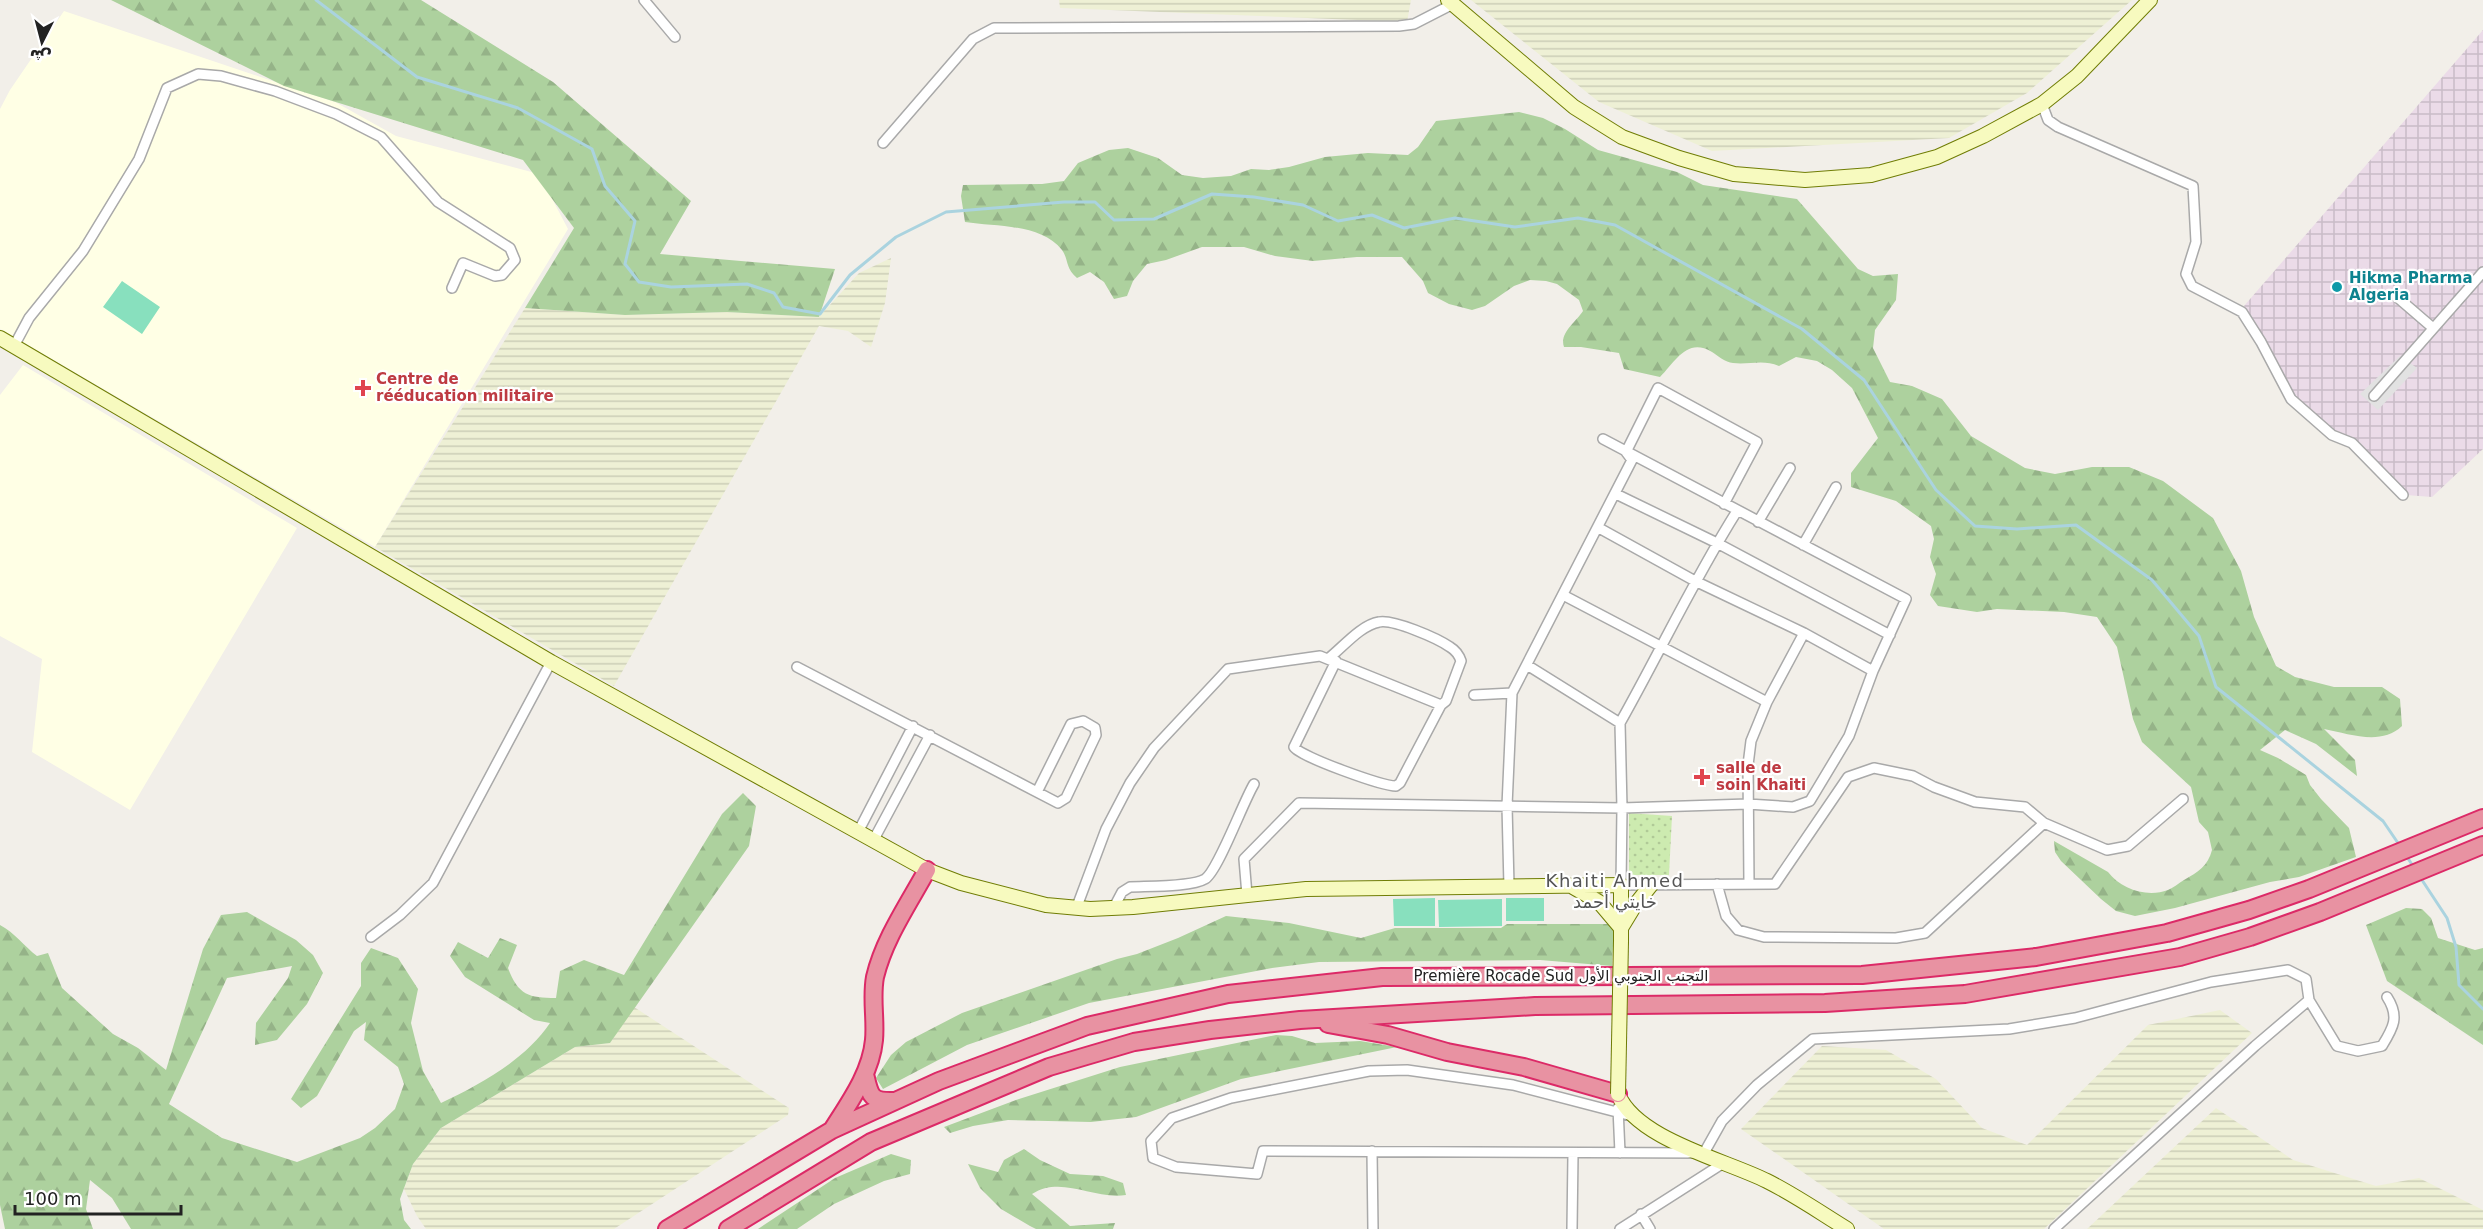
<svg xmlns="http://www.w3.org/2000/svg" width="2483" height="1229" viewBox="0 0 2483 1229" font-family="'DejaVu Sans',Cairo,sans-serif">
	<style>
		.industrial { fill: url(#industrial-grid) }
		.education { fill: #ffffe5 }
		.farmland { fill: url(#farmland-rules) }
		.grass { fill: url(#grass-dots) }
		.forest { fill: url(#forest-firs) }
		.pitch { fill: #88e0be }
		.parking { fill: #e2e2e2 }
		.lines { fill: none; stroke-linecap: round; stroke-linejoin: round }
		.stream { stroke: #aad3df; stroke-width: 3 }
		.street-casing { stroke: #a9a9a9; stroke-width: 12 }
		.secondary-casing { stroke: #707d05; stroke-width: 16 }
		.highway-casing { stroke: #dc2a67; stroke-width: 20 }
		.street { stroke: #fff; stroke-width: 9 }
		.secondary { stroke: #f7fabf; stroke-width: 14 }
		.highway { stroke: #e892a2; stroke-width: 16 }
		.secondary-bridge-casing { stroke: #707d05; stroke-width: 16; stroke-linecap: butt }
		.secondary-bridge { stroke: #f7fabf; stroke-width: 14 }
		.culture-dot { fill: #0f9aa8; stroke: #fff; stroke-width: 2 }
		.health-dot { fill: #e0444e; stroke: #fff; stroke-width: 2 }
		.labels { text-anchor: middle; dominant-baseline: central; stroke-width: 4.5; stroke-linejoin: round; paint-order: stroke }
		.culture-label { font-size: 15px; font-weight: bold; fill: #0d838f; stroke: #fff; text-anchor: start }
		.health-label { font-size: 15px; font-weight: bold; fill: #be3a42; stroke: #fff; text-anchor: start }
		.street-label { font-size: 15px; fill: #222; stroke: #fff }
		.quarter-label { font-size: 18px; letter-spacing: 1.5px; fill: #555; stroke: #fff }
	</style>
	<defs>
		<pattern id="industrial-grid" width="8" height="8" patternUnits="userSpaceOnUse" patternTransform="scale(1.5)"><rect width="8" height="8" fill="#ebdbe8"/><path d="M0 4h8M4 0v8" fill="none" stroke="#c9bcc7"/></pattern>
		<pattern id="farmland-rules" width="6" height="5" patternUnits="userSpaceOnUse" patternTransform="scale(1.5)"><rect width="6" height="5" fill="#eef0d5"/><path d="M0 2.5h6" fill="none" stroke="#ccceb7"/></pattern>
		<pattern id="grass-dots" width="8" height="8" patternUnits="userSpaceOnUse" patternTransform="scale(1.5)"><rect width="8" height="8" fill="#cdebb0"/><path d="M2 2h.1M6 6h.1" fill="none" stroke="#b0c997" stroke-width="1.8" stroke-linecap="round"/></pattern>
		<pattern id="forest-firs" width="22" height="20" patternUnits="userSpaceOnUse" patternTransform="scale(1.5)"><rect width="22" height="20" fill="#add19e"/><path d="M5 1l3.5 6h-7zM16 11l3.5 6h-7z" fill="#95b388"/></pattern>
	</defs>
	<rect width="100%" height="100%" fill="#f2efe9"/>
	<!-- industrial -->
	<path class="industrial" d="M 2483,30 L 2483,449 L 2432,497 L 2406,495 L 2293,395 L 2244,306 Z"/>
	<!-- education -->
	<path class="education" d="M 64,11 L 335,102 L 396,136 L 539,174 L 568,229 L 375,547 L 0,329 L 0,109 L 10,90 Z
		M 23,365 L 297,528 L 130,810 L 32,752 L 42,659 L 0,636 L 0,395 Z"/>
	<!-- farmland -->
	<path class="farmland" d="M 1059,0 L 1411,0 L 1407,22 L 1060,8 Z
		M 1471,0 L 2132,0 L 2027,93 L 1949,138 L 1712,151 L 1599,102 Z
		M 891,258 L 885,303 L 871,347 L 848,331 L 819,326 L 614,686 L 375,547 L 525,308 L 625,315 L 727,312 L 819,317 L 859,273 Z
		M 634,1007 L 789,1108 L 788,1115 L 614,1229 L 426,1229 L 417,1216 L 404,1189 L 413,1164 L 441,1128 L 575,1047 L 610,1043 Z
		M 2220,1010 L 2252,1033 L 2044,1229 L 1884,1229 L 1741,1129 L 1822,1046 L 1886,1050 L 1936,1079 L 1982,1128 L 2027,1145 L 2148,1025 Z
		M 2216,1108 L 2293,1160 L 2376,1186 L 2419,1178 L 2483,1210 L 2483,1229 L 2087,1229 Z"/>
	<!-- grass -->
	<path class="grass" d="M 1629,813 L 1672,816 L 1669,875 L 1629,875 Z"/>
	<!-- forest -->
	<path class="forest" d="M 111,0 L 421,0 L 553,82 L 691,201 L 660,254 L 835,269 L 819,317 L 727,312 L 625,315 L 525,308 L 574,228 L 523,160 L 284,86 Z
		M 1519,112 L 1543,118 L 1565,129 L 1598,150 L 1677,172 L 1703,185 L 1797,199 L 1858,269 L 1873,276 L 1898,274 L 1896,300 L 1875,330 L 1873,348 L 1890,382 L 1912,386 L 1942,399 L 1971,436 L 2025,468 L 2055,474 L 2092,467 L 2129,467 L 2163,481 L 2213,518 L 2241,571 L 2254,617 L 2276,666 L 2295,677 L 2334,687 L 2382,687 L 2400,699 L 2402,726 C 2381,746 2350,734 2324,729 L 2355,760 L 2357,776 L 2316,744 L 2285,730 L 2260,750 L 2278,758 L 2306,775 L 2310,785 L 2321,799 L 2349,828 L 2356,857 L 2299,877 L 2270,882 L 2175,908 L 2135,916 L 2116,911 L 2101,899 L 2061,861 L 2055,852 L 2054,841 L 2108,872 C 2121,889 2147,898 2168,890 C 2173,888 2179,883 2184,880 C 2198,872 2208,866 2212,850 L 2208,832 L 2199,822 L 2191,787 L 2142,742 L 2133,719 L 2117,647 L 2097,617 L 2064,612 L 1997,609 L 1977,612 L 1938,606 L 1930,595 L 1936,574 L 1930,557 L 1934,539 L 1931,526 L 1896,501 L 1851,487 L 1851,473 L 1878,438 L 1852,388 L 1832,370 L 1817,361 L 1796,357 L 1779,366 C 1763,359 1749,365 1733,363 C 1725,362 1718,356 1712,352 C 1687,337 1676,361 1660,377 L 1624,369 L 1619,353 L 1581,347 L 1564,347 C 1559,333 1576,322 1583,311 L 1579,300 L 1557,284 L 1546,281 L 1530,280 L 1514,286 L 1485,306 L 1472,310 L 1449,304 L 1428,293 L 1423,281 L 1402,257 L 1357,257 L 1313,261 L 1275,256 L 1244,247 L 1202,247 L 1166,260 L 1147,264 L 1133,281 L 1127,296 L 1114,299 L 1104,282 L 1090,272 L 1077,278 C 1065,268 1069,260 1062,250 C 1040,223 996,227 965,222 L 961,196 L 963,185 L 1042,184 L 1064,181 L 1078,163 L 1109,150 L 1128,148 L 1158,158 L 1182,175 L 1203,178 L 1231,176 L 1251,169 L 1269,170 L 1289,167 L 1325,157 L 1368,153 L 1408,155 L 1418,147 L 1436,121 Z
		M 743,793 L 756,806 L 749,846 L 610,1043 L 575,1047 L 441,1128 L 413,1164 L 400,1199 L 404,1220 L 411,1229 L 131,1229 L 112,1198 L 90,1180 L 86,1209 L 93,1229 L 5,1229 L 0,1205 L 0,925 C 15,933 24,946 37,956 L 48,953 L 62,988 L 113,1034 L 138,1048 L 166,1070 L 203,949 L 221,915 L 247,912 L 273,927 L 296,940 L 313,955 L 323,973 L 307,1004 L 277,1040 L 255,1045 L 256,1023 L 288,978 L 292,966 L 227,978 L 169,1104 L 222,1138 L 297,1162 L 360,1138 L 375,1128 L 395,1109 L 404,1084 L 398,1067 L 364,1040 L 366,1022 L 354,1031 L 317,1096 L 301,1108 L 291,1099 L 361,986 L 361,963 L 371,948 L 398,958 L 418,989 L 411,1023 L 423,1071 L 441,1103 C 481,1084 525,1060 550,1023 L 534,1020 L 465,977 L 450,956 L 458,942 L 488,958 L 500,938 L 517,945 L 508,968 C 518,995 529,998 556,998 L 560,971 L 584,960 L 624,975 L 722,814 Z
		M 2406,908 L 2422,909 L 2431,918 L 2438,938 L 2475,950 L 2483,948 L 2483,1045 L 2387,981 L 2366,925 Z
		M 1226,916 L 1289,923 L 1361,938 L 1395,928 L 1501,928 L 1507,924 L 1614,924 L 1612,966 L 1540,960 L 1319,962 L 1272,968 L 1089,1003 L 967,1045 L 883,1089 L 876,1078 L 891,1055 L 906,1042 L 962,1013 L 1117,959 L 1137,954 L 1178,938 Z
		M 1276,1035 L 1292,1036 L 1315,1043 L 1360,1041 L 1397,1047 L 1241,1079 L 1136,1117 L 1091,1122 L 1008,1120 L 973,1126 L 950,1133 L 944,1127 L 1019,1099 L 1120,1067 Z
		M 1024,1149 L 1040,1160 L 1070,1174 L 1103,1176 L 1123,1183 L 1126,1195 C 1093,1200 1062,1175 1032,1194 L 1070,1226 L 1115,1223 L 1113,1229 L 1036,1229 L 1030,1226 L 1001,1209 L 980,1188 L 968,1164 L 998,1172 L 1004,1160 Z
		M 891,1154 L 911,1160 L 910,1174 L 884,1181 L 834,1204 L 797,1229 L 758,1229 L 835,1178 Z"/>
	<!-- pitch -->
	<path class="pitch" d="M 122,281 L 160,307 L 142,334 L 103,307 Z
		M 1435,898 L 1435,926 L 1394,926 L 1393,899 Z
		M 1506,898 L 1544,898 L 1544,921 L 1506,921 Z
		M 1502,899 L 1502,926 L 1439,927 L 1438,900 Z"/>
	<!-- parking -->
	<path class="parking" d="M 2400,356 L 2417,368 L 2378,410 L 2360,394 Z"/>
	<g class="lines">
		<!-- stream -->
		<path class="stream" d="M 316,0 L 417,77 L 518,108 L 592,149 L 605,186 L 635,221 L 625,264 L 639,282 L 671,287 L 747,284 L 774,293 L 783,307 L 820,314 L 850,275 L 896,237 L 946,212 L 1064,202 L 1095,202 L 1114,220 L 1154,219 L 1212,194 L 1254,197 L 1303,205 L 1338,221 L 1372,215 L 1404,228 L 1455,218 L 1515,227 L 1578,218 L 1615,225 L 1802,329 L 1864,380 L 1936,490 L 1975,526 L 2017,529 L 2076,525 L 2152,580 L 2199,636 L 2216,687 L 2383,821 L 2400,846
			M 2405,854 L 2413,866
			M 2420,877 L 2447,918 L 2456,947 L 2459,985 L 2483,1009"/>
		<!-- street casing -->
		<g class="street-casing">
			<path id="street" d="M 644,0 L 675,37
				M 2042,104 L 2048,120 L 2058,127 L 2193,186 L 2196,242 L 2186,274 L 2192,286 L 2242,312 L 2261,342 L 2291,399 L 2332,435 L 2352,443 L 2403,495
				M 883,143 L 973,39 L 994,28 L 1399,26 L 1414,24 L 1453,4
				M 2397,297 L 2433,328
				M 14,346 L 29,318 L 83,251 L 139,159 L 167,88 L 198,74 L 221,76 L 275,91 L 336,114 L 381,137 L 438,202 L 510,248 L 515,260 L 502,275 L 495,276 L 463,263 L 452,288
				M 2374,396 L 2483,272
				M 1616,494 L 1717,543 L 1890,635
				M 1758,522 L 1790,468
				M 1599,528 L 1695,581 L 1804,633 L 1873,671
				M 1803,545 L 1836,487
				M 1563,595 L 1767,702
				M 1336,661 L 1294,747 C 1301,757 1382,786 1396,786 L 1400,783 L 1441,705
				M 1527,665 L 1620,723 L 1622,808 L 1621,885 L 1775,884 L 1848,777 L 1874,768 L 1913,776 L 1934,787 L 1975,802 L 2025,807 L 2044,823 L 2107,850 L 2128,846 L 2183,799
				M 797,667 L 1058,803 L 1066,798 L 1096,735 L 1095,728 L 1083,721 L 1071,724 L 1037,792
				M 1474,695 L 1512,693
				M 1620,723 C 1660,652 1694,579 1737,511
				M 858,832 L 913,726
				M 873,841 L 930,735
				M 1717,884 L 1726,916 L 1738,930 L 1764,937 L 1896,938 L 1925,933 L 2044,823
				M 1749,884 L 1748,765 L 1751,741 L 1767,702 L 1804,633
				M 1509,886 L 1507,806 L 1512,693 L 1632,460 L 1626,452 L 1658,388 L 1757,442 L 1724,504
				M 1247,895 L 1244,859 L 1299,803 L 1622,808 L 1748,804 L 1793,807 L 1810,801 L 1849,736 L 1873,671 L 1906,599 L 1603,439
				M 1076,909 L 1106,829 L 1130,783 L 1154,748 L 1228,669 L 1320,656 L 1441,705 L 1446,701 L 1461,661 C 1459,655 1455,650 1450,647 C 1437,638 1393,619 1379,622 C 1361,625 1343,647 1329,658
				M 1113,909 L 1122,892 L 1130,887 C 1147,886 1192,887 1205,879 C 1218,871 1243,802 1254,784
				M 371,937 L 400,915 L 433,883 L 551,662
				M 2309,1000 L 2337,1046 L 2358,1051 L 2382,1046 C 2393,1028 2400,1017 2387,997
				M 1618,1108 L 1620,1153
				M 1632,1116 L 1513,1085 L 1407,1070 L 1369,1071 L 1231,1098 L 1172,1118 L 1151,1141 L 1153,1158 L 1176,1167 L 1257,1174 L 1263,1151 L 1704,1153 L 1722,1121 L 1757,1085 L 1813,1039 L 2009,1029 L 2075,1018 L 2211,982 L 2288,970 L 2306,979 L 2309,1000 L 2255,1046 L 2054,1229
				M 1372,1151 L 1373,1229
				M 1641,1214 L 1650,1229
				M 1572,1229 L 1573,1154
				M 1620,1229 L 1725,1162"/>
		</g>
		<!-- secondary casing -->
		<g class="secondary-casing">
			<path id="secondary" d="M 1448,0 L 1574,107 L 1622,137 L 1679,158 L 1734,174 L 1805,180 L 1871,175 L 1937,157 L 1983,136 L 2042,104 L 2077,76 L 2150,0
				M 0,338 L 551,662 L 927,870 L 961,883 L 1046,905 L 1090,909 L 1133,907 L 1306,889 L 1621,885 L 1621,941
				M 1573,887 L 1599,902 L 1621,928 L 1635,905 L 1651,885
				M 1618,1094 C 1636,1139 1725,1160 1767,1181 C 1795,1195 1821,1213 1847,1229"/>
		</g>
		<!-- highway casing -->
		<g class="highway-casing">
			<path id="highway" d="M 1328,1024 L 1388,1035 L 1447,1052 L 1524,1067 L 1618,1094
				M 865,1074 C 870,1095 870,1102 894,1101
				M 832,1130 C 849,1103 871,1073 874,1040 C 876,1019 871,998 875,977 C 884,939 909,903 927,870
				M 667,1229 L 832,1130 L 939,1081 L 1087,1026 L 1228,994 L 1382,977 L 1862,975 L 2036,957 L 2167,933 L 2249,910 L 2309,889 L 2483,818
				M 728,1229 L 871,1142 L 1049,1067 L 1134,1042 L 1210,1030 L 1300,1020 L 1535,1006 L 1825,1003 L 1965,994 L 2180,957 L 2250,937 L 2320,912 L 2483,845"/>
		</g>
		<!-- street -->
		<use href="#street" class="street"/>
		<!-- secondary -->
		<use href="#secondary" class="secondary"/>
		<!-- highway -->
		<use href="#highway" class="highway"/>
		<!-- secondary-bridge casing -->
		<g class="secondary-bridge-casing">
			<path id="secondary-bridge" d="M 1618,1094 L 1621,941"/>
		</g>
		<!-- secondary-bridge -->
		<use href="#secondary-bridge" class="secondary-bridge"/>
	</g>
	<!-- markers -->
	<circle class="culture-dot" cx="2337" cy="287" r="6"/>
	<g class="health-dot">
		<path d="M360 379h6v6h6v6h-6v6h-6v-6h-6v-6h6z"/>
		<path d="M1699 768h6v6h6v6h-6v6h-6v-6h-6v-6h6z"/>
	</g>
	<g class="labels">
		<!-- culture labels -->
		<g class="culture-label">
			<text x="2349" y="278">Hikma Pharma<tspan x="2349" dy="17">Algeria</tspan></text>
		</g>
		<!-- health labels -->
		<g class="health-label">
			<text x="376" y="379">Centre de<tspan x="376" dy="17">rééducation militaire</tspan></text>
			<text x="1716" y="768">salle de<tspan x="1716" dy="17">soin Khaiti</tspan></text>
		</g>
		<!-- street labels -->
		<g class="street-label">
			<text x="1561" y="976">Première Rocade Sud التجنب الجنوبي الأول</text>
		</g>
		<!-- quarter labels -->
		<g class="quarter-label">
			<text x="1615" y="880">Khaiti Ahmed<tspan x="1615" dy="21">خايتي أحمد</tspan></text>
		</g>
	</g>
	<!-- north arrow -->
	<g transform="translate(42 42) rotate(186)" stroke="#ffffff" stroke-width="4.5" paint-order="stroke">
	<path d="M0-4.5L10 22L0 15L-10 22Z" fill="#222222"/>
	<text y="-9" font-size="16" font-weight="bold" text-anchor="middle" fill="#222222">ش</text>
	</g>
	<!-- scale -->
	<path d="M15 1205v9h166v-9" fill="none" stroke="#222222" stroke-width="3"/>
	<text x="24" y="1205" font-size="18" fill="#222222" stroke="#ffffff" stroke-width="4.5" paint-order="stroke">100 m</text>
</svg>
